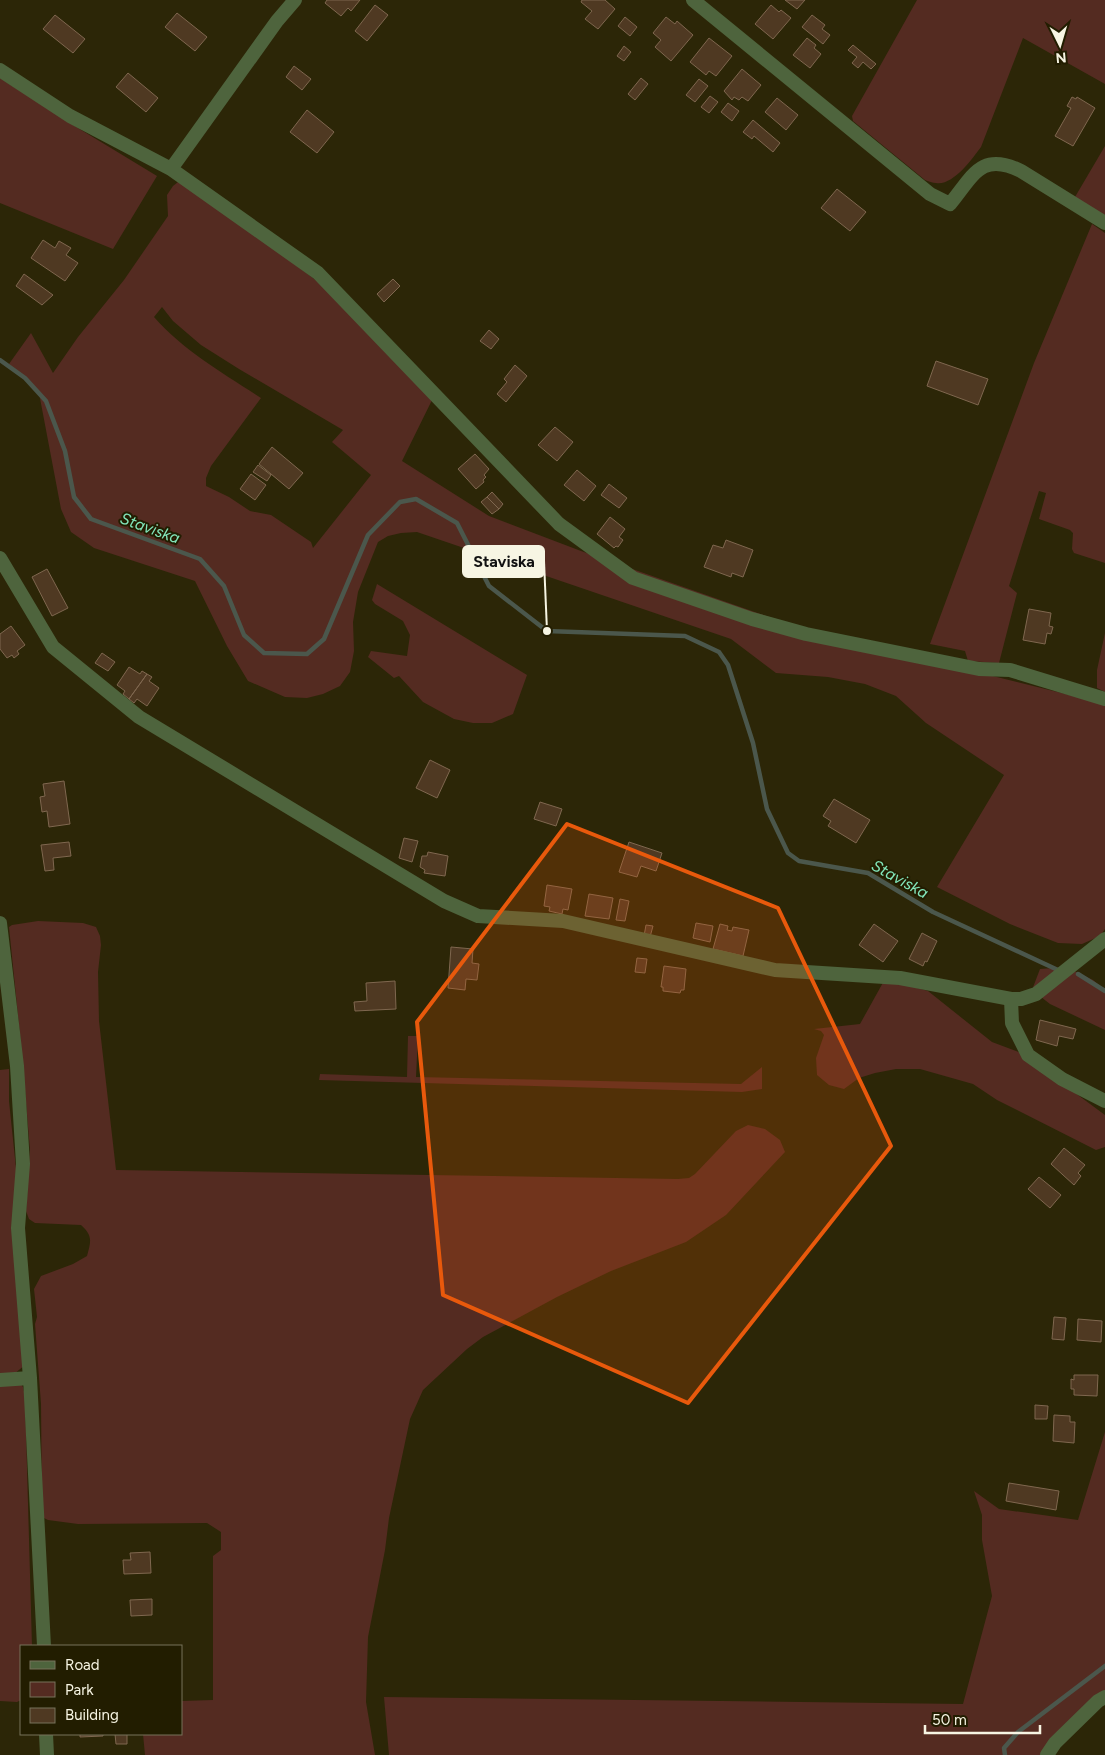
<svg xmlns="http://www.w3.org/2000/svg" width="1105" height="1755" viewBox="0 0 1105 1755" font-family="Figtree,sans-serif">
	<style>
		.green { fill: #542b21; fill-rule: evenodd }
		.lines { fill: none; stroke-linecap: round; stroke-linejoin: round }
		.stream { stroke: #4b574c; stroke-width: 4.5 }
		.building { fill: #4f3922; stroke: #7f674f }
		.minor { stroke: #4e643d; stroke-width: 14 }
		.marked { fill: #e8590c; fill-opacity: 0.2; stroke: #e8590c; stroke-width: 4; stroke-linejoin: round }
		.labels { text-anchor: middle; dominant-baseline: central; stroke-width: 4; stroke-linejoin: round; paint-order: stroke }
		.water-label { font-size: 16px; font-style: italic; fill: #83e7bb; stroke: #221d00 }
		.leader { fill: none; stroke: #f7f5e3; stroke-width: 2 }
		.callout-dot { fill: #f7f5e3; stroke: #221d00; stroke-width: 2 }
		.callout { fill: #f7f5e3; stroke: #f7f5e3; stroke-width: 2 }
		.callout-label { font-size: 16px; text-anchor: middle; font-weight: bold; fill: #111 }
	</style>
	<rect width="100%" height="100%" fill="#2c2607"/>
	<!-- green -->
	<path class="green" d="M 917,0 L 1105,0 L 1105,84 L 1023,38 L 981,147 C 972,159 953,186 936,183 C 933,183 928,181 925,180 L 853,121 L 852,116 Z
		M 0,78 L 68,122 L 157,176 L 113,249 L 0,203 Z
		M 1105,146 L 1105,216 L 1075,197 Z
		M 178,182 L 191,185 L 326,288 L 434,396 L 402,461 L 489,516 L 581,551 L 803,629 L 1094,701 L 1105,706 L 1105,929 L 1100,936 L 1082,944 L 1058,943 L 1010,924 L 937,887 L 1004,775 L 926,723 L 896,696 L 865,684 L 828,677 L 776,673 L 731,639 L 417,532 L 401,533 L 388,536 L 378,542 L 358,592 L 353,622 L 354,651 L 350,672 L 340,686 L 323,694 L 307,698 L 285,697 L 248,681 L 227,646 L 195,581 L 94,548 L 71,532 L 61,509 L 39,393 L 9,364 L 31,333 L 53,373 L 78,337 L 124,280 L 168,216 L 167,195 L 173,186 ZM 162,307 L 173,321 L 201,345 L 239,369 L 343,430 L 332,442 L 371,475 L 313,548 L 311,542 L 271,515 L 250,511 L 229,497 L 206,486 L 206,478 L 211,466 L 261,398 C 223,373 184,351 154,317 Z
		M 1092,224 L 1105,233 L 1105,563 L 1074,553 L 1072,549 L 1073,533 L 1070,530 L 1039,519 L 1046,493 L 1039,491 L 1009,586 L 1017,593 L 999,663 L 968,661 L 965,651 L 930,644 L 1034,363 Z
		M 377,584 L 527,675 L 513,714 L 492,723 L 473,723 L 454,719 L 423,702 L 399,676 L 394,678 L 368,657 L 371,651 L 407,656 L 410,635 L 403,621 L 375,604 L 372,600 Z
		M 1105,633 L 1105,692 L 1097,688 L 1097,670 Z
		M 38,921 L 83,923 L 96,927 L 100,936 L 101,945 L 98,972 L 99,1021 L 116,1170 L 678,1179 L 689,1178 L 695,1174 L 736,1131 L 748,1125 L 765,1129 L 780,1140 L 785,1152 L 726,1215 L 686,1242 L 611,1271 L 557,1297 L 483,1337 L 467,1349 L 423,1390 L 410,1419 L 389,1518 L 385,1550 L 368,1637 L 366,1702 L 375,1755 L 145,1755 L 143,1734 L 181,1734 L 181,1701 L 213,1700 L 213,1556 L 221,1550 L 221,1532 L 207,1523 L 78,1524 L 48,1520 L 42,1517 L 41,1404 L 35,1324 L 37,1317 L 34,1289 L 41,1276 L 73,1264 L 87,1256 C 91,1241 93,1236 81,1225 L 35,1223 L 29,1219 L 26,1211 L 30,1150 L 22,1055 L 9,927 L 12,925 Z
		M 1066,967 L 1093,980 L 1105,990 L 1105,1030 L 1050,1004 L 1032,990 L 1040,969 Z
		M 885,979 L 928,991 L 992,1042 L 1021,1053 L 1105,1115 L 1105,1147 L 1096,1150 L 997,1100 L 973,1084 L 920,1069 L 896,1069 L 875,1073 L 859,1078 L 844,1089 L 829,1085 L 817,1075 L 816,1058 L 824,1035 L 821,1031 L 814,1029 L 860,1024 Z
		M 408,1036 L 418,1036 L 416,1077 L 741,1084 L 762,1067 L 762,1089 L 742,1092 L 319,1080 L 320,1074 L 407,1077 Z
		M 9,1069 L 9,1101 L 17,1178 L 25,1365 L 14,1374 L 0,1375 L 0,1070 Z
		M 20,1383 L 23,1387 L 25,1396 L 32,1646 L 21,1646 L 21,1700 L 17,1702 L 0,1701 L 0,1384 Z
		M 1105,1432 L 1105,1691 L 1050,1739 L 1040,1755 L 389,1755 L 384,1697 L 963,1704 L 992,1596 L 982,1540 L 982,1515 L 974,1491 L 999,1509 L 1078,1520 Z"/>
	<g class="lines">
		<!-- stream -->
		<path class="stream" d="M 0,360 L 25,378 L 46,401 L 65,451 L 74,497 L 91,519 L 200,559 L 224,586 L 244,635 L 264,653 L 307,654 L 324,639 L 368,535 L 400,502 L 416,499 L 457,523 L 489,586 L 547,631 L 685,636 L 719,652 L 728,665 L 753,743 L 767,809 L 788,853 L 799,861 L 868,873 L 933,912 L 1060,971
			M 1078,974 L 1105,991
			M 1005,1755 L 1004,1748 L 1018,1732 L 1105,1666"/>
	</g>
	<!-- building -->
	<path class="building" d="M 327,0 L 360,0 L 351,11 L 348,8 L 341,16 L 325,3 Z
		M 582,0 L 605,0 L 615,9 L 598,29 L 585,19 L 592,11 L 581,2 Z
		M 785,0 L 805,0 L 797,9 Z
		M 375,5 L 388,15 L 367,41 L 355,31 Z
		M 771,5 L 779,12 L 781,10 L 791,18 L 773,39 L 755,24 Z
		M 177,13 L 207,37 L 195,51 L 165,27 Z
		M 55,15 L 85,39 L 73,53 L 43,29 Z
		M 812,15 L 825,25 L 822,29 L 830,35 L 823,44 L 802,27 Z
		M 625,17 L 637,27 L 630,36 L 618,26 Z
		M 666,17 L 675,24 L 677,21 L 693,35 L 671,61 L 655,47 L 661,40 L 653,33 Z
		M 709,38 L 732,56 L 716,76 L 709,71 L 706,75 L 690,62 Z
		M 807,38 L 816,45 L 814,48 L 821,54 L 810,68 L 793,55 Z
		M 853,45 L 876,64 L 871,69 L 863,62 L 858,68 L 852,63 L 857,57 L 848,50 Z
		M 624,46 L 631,52 L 624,61 L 617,56 Z
		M 294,66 L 311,79 L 302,90 L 286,77 Z
		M 742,69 L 761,85 L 748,101 L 742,97 L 739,100 L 734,97 L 732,100 L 724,91 Z
		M 128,73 L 158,98 L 146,112 L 116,87 Z
		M 641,78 L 648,84 L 635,100 L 628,94 Z
		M 699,79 L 708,86 L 695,102 L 686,95 Z
		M 710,96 L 718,102 L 709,113 L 701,107 Z
		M 1072,97 L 1076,99 L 1077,97 L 1095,108 L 1073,146 L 1055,136 L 1071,108 L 1067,106 Z
		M 777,98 L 798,115 L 786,130 L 765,112 Z
		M 728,103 L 739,111 L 732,121 L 721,112 Z
		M 307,110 L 334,132 L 317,153 L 290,132 Z
		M 753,120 L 780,143 L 773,152 L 754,136 L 752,139 L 743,132 Z
		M 837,189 L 866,212 L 850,231 L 821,208 Z
		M 43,240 L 55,248 L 59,241 L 71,248 L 66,255 L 78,263 L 65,281 L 31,258 Z
		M 24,274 L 53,295 L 42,305 L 16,286 Z
		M 393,279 L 400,286 L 384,302 L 377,294 Z
		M 489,330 L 499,339 L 491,349 L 480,341 Z
		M 936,361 L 988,379 L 978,405 L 927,386 Z
		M 515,365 L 527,376 L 506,402 L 497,394 L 507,382 L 504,379 Z
		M 555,427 L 573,442 L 557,461 L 538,445 Z
		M 272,447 L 303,473 L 289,489 L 259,464 Z
		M 475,454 L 489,469 L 484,475 L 486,477 L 483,480 L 484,482 L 476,489 L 458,469 Z
		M 258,465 L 271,475 L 267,481 L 253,472 Z
		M 577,470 L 596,486 L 584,501 L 564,485 Z
		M 251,474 L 266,485 L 255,500 L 240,489 Z
		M 609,484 L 627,498 L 619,508 L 601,495 Z
		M 492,492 L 503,504 L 499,509 L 487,497 Z
		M 487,497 L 499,509 L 492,514 L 481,502 Z
		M 610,517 L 625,529 L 619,537 L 623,540 L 618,547 L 616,546 L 614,548 L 597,534 Z
		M 726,540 L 753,550 L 743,577 L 732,573 L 731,577 L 704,567 L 713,545 L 723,548 Z
		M 47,569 L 68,608 L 52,616 L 32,577 Z
		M 1029,609 L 1051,613 L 1049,626 L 1053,627 L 1051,634 L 1047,633 L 1045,644 L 1023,640 Z
		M 11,626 L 25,645 L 17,651 L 19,654 L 14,658 L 12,655 L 7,658 L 0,649 L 0,634 Z
		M 102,653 L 115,662 L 108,671 L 95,663 Z
		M 129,667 L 140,674 L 142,671 L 147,674 L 129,699 L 123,694 L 125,691 L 117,685 Z
		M 147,674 L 152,677 L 149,681 L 159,688 L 147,706 L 137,699 L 134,703 L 129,699 Z
		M 430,760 L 450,770 L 437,798 L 416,788 Z
		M 64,781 L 70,824 L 49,827 L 47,811 L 42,812 L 40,797 L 45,796 L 43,784 Z
		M 834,799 L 870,820 L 856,843 L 828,826 L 831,821 L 823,816 Z
		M 540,802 L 562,809 L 556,826 L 534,819 Z
		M 404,838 L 418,841 L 412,862 L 399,858 Z
		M 69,842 L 71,856 L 53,858 L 54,870 L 45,871 L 41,845 Z
		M 629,842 L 662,853 L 656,871 L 641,866 L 637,877 L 619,872 Z
		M 428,852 L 448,856 L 445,876 L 424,873 L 425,870 L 420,867 L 422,856 L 427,856 Z
		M 547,885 L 572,889 L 568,910 L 563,909 L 562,914 L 549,911 L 550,907 L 544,906 Z
		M 589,894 L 613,898 L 609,919 L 585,916 Z
		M 620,899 L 629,901 L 625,921 L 616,920 Z
		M 696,923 L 713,926 L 710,942 L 693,938 Z
		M 720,924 L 728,926 L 727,930 L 732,931 L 733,927 L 749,930 L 743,956 L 713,949 Z
		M 874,924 L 898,941 L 883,962 L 859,945 Z
		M 646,925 L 653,926 L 650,937 L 644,936 Z
		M 922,933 L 937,941 L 927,962 L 925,961 L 923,966 L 909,959 Z
		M 451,947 L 473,949 L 472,963 L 479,964 L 477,980 L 466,979 L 465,990 L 448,988 Z
		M 637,958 L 647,959 L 645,973 L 635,972 Z
		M 664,966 L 686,969 L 684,990 L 681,990 L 680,993 L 663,991 L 663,987 L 661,987 Z
		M 395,981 L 396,1009 L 355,1011 L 354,1002 L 367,1001 L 366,983 Z
		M 1040,1020 L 1076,1029 L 1073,1039 L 1059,1036 L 1057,1046 L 1036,1040 Z
		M 1064,1148 L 1085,1165 L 1078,1173 L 1081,1176 L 1074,1185 L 1051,1164 Z
		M 1039,1177 L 1061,1195 L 1050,1208 L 1028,1189 Z
		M 1054,1317 L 1066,1318 L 1064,1340 L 1052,1339 Z
		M 1078,1319 L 1102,1321 L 1101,1342 L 1077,1340 Z
		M 1074,1375 L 1098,1375 L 1097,1396 L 1074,1395 L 1074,1389 L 1071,1389 L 1071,1379 L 1074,1380 Z
		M 1035,1405 L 1048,1406 L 1047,1419 L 1035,1419 Z
		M 1054,1415 L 1070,1416 L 1070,1422 L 1075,1422 L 1074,1443 L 1053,1441 Z
		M 1009,1483 L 1059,1491 L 1056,1510 L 1006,1501 Z
		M 150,1552 L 151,1573 L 124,1574 L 123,1560 L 131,1560 L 130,1553 Z
		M 152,1599 L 152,1615 L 131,1616 L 130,1600 Z
		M 80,1734 L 103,1734 L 103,1736 L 80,1737 Z
		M 115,1734 L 127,1734 L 127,1744 L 116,1744 Z"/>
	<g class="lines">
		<!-- minor -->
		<path class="minor" d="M 693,0 L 930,194 L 950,204 C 973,176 981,151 1021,171 L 1105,223
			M 0,70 L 70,116 L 171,169 L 277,21 L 295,0
			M 171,169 L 318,273 L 559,524 L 633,578 L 752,619 L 806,634 L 979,669 L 1010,670 L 1105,699
			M 0,558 L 53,647 L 139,717 L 444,901 L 478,916 L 563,921 L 775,970 L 900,978 L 1011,999 L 1021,999 L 1036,994 L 1105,939
			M 0,923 L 17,1066 L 23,1164 L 18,1228 L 30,1378 L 44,1646
			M 1011,999 L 1012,1023 L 1028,1055 L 1062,1079 L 1105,1101
			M 0,1380 L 30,1378
			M 46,1734 L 47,1755
			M 1047,1755 L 1055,1743 L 1098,1701 L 1105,1697"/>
	</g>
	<!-- marked area -->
	<path class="marked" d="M 567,824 L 778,908 L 891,1146 L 688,1403 L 443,1295 L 417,1022 Z"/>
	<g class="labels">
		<!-- water labels -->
		<g class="water-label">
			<text transform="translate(150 528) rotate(20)">Staviska</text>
			<text transform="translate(900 879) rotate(29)">Staviska</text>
		</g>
	</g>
	<!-- callouts -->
	<path class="leader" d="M547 631L544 561"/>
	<circle class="callout-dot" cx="547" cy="631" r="5"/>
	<rect class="callout" x="463" y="546" width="81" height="31" rx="5"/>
	<g class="callout-label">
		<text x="504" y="567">Staviska</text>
	</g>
	<!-- legend -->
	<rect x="20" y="1645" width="162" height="90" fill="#221d00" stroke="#77735b"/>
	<rect x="30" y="1661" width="25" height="8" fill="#4e643d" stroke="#77735b"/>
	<text x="65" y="1670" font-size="15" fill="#f7f5e3">Road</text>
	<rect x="30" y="1682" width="25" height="15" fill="#542b21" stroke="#77735b"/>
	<text x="65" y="1695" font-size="15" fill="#f7f5e3">Park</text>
	<rect x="30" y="1708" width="25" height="15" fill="#4f3922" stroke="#77735b"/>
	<text x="65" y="1720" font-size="15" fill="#f7f5e3">Building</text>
	<!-- north arrow -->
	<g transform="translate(1060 45) rotate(175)" stroke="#221d00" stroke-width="4" paint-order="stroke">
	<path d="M0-4L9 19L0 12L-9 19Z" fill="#f7f5e3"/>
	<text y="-8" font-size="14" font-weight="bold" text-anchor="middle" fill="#f7f5e3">N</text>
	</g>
	<!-- scale -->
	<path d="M925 1725v8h115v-8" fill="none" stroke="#f7f5e3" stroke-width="2.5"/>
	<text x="932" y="1725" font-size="15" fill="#f7f5e3" stroke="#221d00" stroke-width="4" paint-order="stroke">50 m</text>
</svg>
